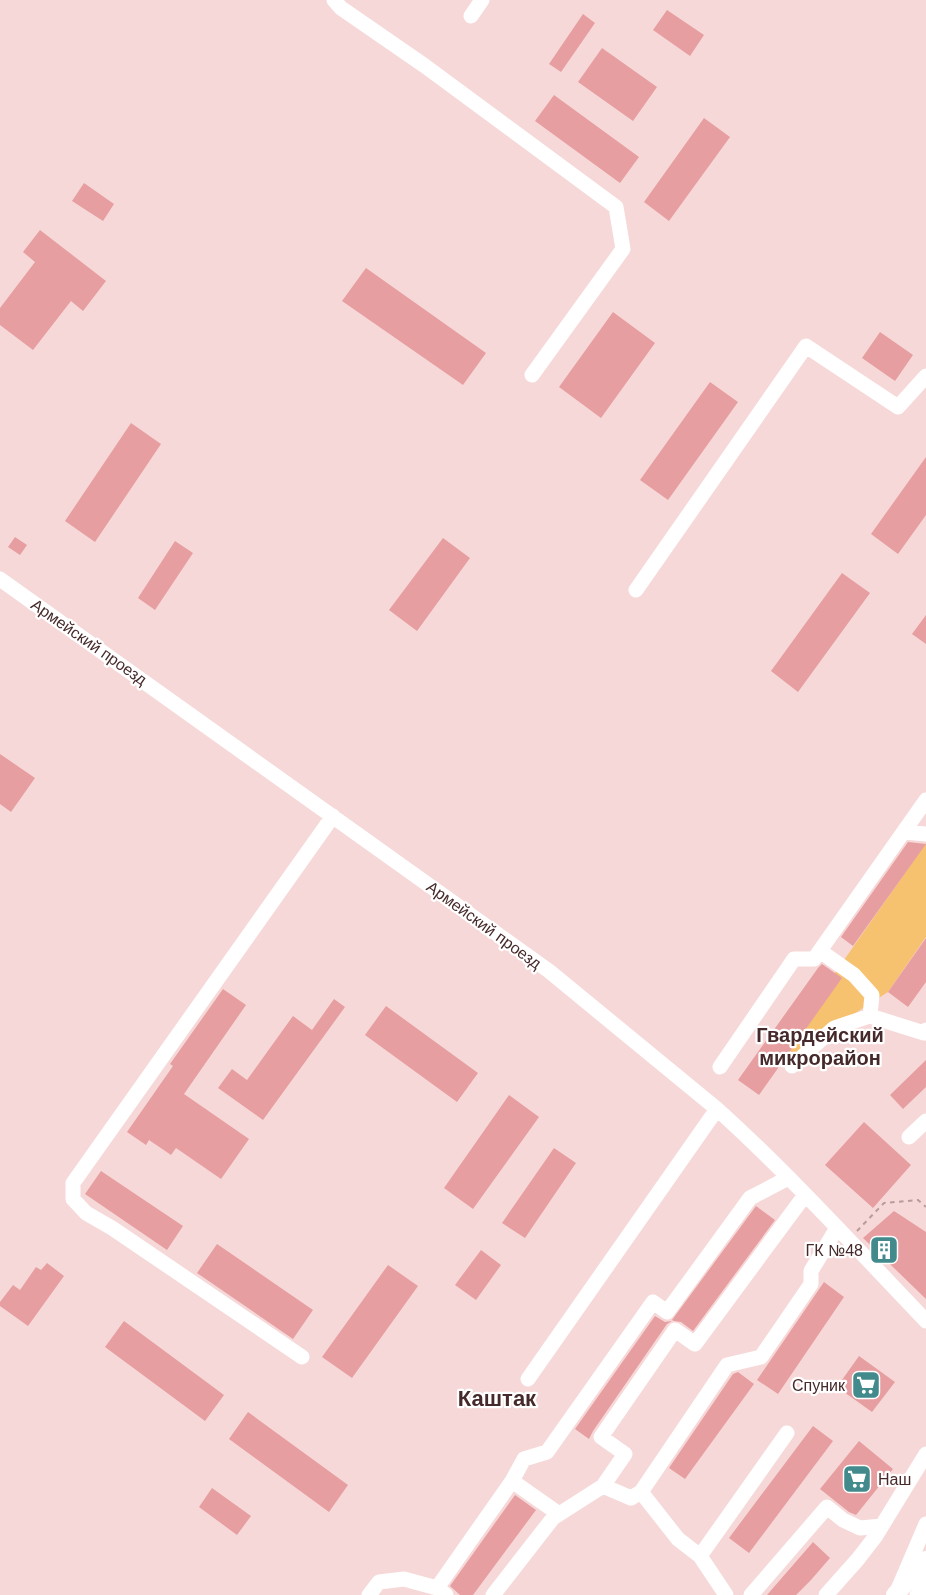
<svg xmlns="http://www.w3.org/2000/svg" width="926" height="1595" viewBox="0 0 926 1595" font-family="Arial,sans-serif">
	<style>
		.green { fill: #f7c270 }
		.building { fill: #e69ea0 }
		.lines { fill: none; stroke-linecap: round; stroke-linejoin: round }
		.path { stroke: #b99b9b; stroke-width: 2; stroke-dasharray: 4.5 4.5; stroke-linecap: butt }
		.minor { stroke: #fff; stroke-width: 15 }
		.major { stroke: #fff; stroke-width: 18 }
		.labels { text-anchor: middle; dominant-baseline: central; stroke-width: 4.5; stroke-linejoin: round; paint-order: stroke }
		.street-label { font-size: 16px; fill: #46292a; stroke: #fff }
		.poi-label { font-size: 16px; fill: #46292a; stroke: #fff; text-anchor: end }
		.quarter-label { font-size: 20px; font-weight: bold; fill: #46292a; stroke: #fff }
		.district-label { font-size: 22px; font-weight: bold; fill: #46292a; stroke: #fff }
	</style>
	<rect width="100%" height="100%" fill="#f7d8d8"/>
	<!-- green -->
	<path class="green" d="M 926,843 L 926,937 L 888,992 L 854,1014 L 797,1055 L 783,1047 Z"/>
	<!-- building -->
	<path class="building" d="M 667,10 L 704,35 L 690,56 L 653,30 Z
		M 583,14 L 595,23 L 561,72 L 549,64 Z
		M 602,48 L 657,87 L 633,121 L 578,82 Z
		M 554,95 L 639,157 L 620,183 L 535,121 Z
		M 704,118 L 730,137 L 669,221 L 644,202 Z
		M 84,183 L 114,204 L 103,221 L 72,201 Z
		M 40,230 L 106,281 L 83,311 L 71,301 L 33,350 L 0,325 L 0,308 L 35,262 L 23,252 Z
		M 366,268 L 486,353 L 463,385 L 342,301 Z
		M 613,312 L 655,343 L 601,418 L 559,387 Z
		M 880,332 L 913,355 L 895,381 L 862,358 Z
		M 710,382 L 738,402 L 668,500 L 640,480 Z
		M 131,423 L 161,444 L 95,542 L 65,521 Z
		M 926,457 L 926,515 L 898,554 L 871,534 Z
		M 15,537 L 27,545 L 20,555 L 8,547 Z
		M 443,538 L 470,558 L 417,631 L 389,610 Z
		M 175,541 L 193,553 L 155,610 L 138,598 Z
		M 842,573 L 870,593 L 798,692 L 771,671 Z
		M 926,615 L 926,644 L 912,634 Z
		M 0,754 L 35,778 L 11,812 L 0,804 Z
		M 908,842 L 926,844 L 853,946 L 841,937 Z
		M 926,938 L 926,982 L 908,1007 L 888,992 Z
		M 822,964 L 842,978 L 759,1095 L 738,1080 L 818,968 Z
		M 223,989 L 246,1005 L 184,1094 L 249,1139 L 221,1179 L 176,1148 L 171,1155 L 149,1140 L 146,1145 L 127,1132 L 173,1066 L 170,1064 Z
		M 334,999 L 345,1007 L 263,1120 L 218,1088 L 232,1069 L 247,1080 L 293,1016 L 312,1030 Z
		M 386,1006 L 478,1073 L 457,1102 L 365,1035 Z
		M 926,1060 L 926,1087 L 903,1109 L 890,1095 Z
		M 509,1095 L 539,1117 L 473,1209 L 444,1188 Z
		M 864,1122 L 911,1165 L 873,1208 L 825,1165 Z
		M 554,1148 L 576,1163 L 525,1238 L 502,1223 Z
		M 101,1171 L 183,1226 L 167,1250 L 85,1194 Z
		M 756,1206 L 775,1220 L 693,1331 L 681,1322 L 674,1321 L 672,1320 Z
		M 894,1211 L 926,1232 L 926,1299 L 863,1238 Z
		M 217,1244 L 313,1310 L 293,1339 L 197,1273 Z
		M 481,1250 L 501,1265 L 476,1300 L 455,1285 Z
		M 47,1263 L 64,1276 L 28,1326 L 0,1306 L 0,1302 L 13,1285 L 20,1290 L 36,1267 L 41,1270 Z
		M 388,1265 L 418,1286 L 352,1378 L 322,1357 Z
		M 824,1282 L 844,1297 L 778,1394 L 757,1380 Z
		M 655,1316 L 665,1322 L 672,1321 L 667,1324 L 593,1431 L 589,1439 L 575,1429 Z
		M 124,1321 L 224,1395 L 205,1421 L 105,1347 Z
		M 859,1356 L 895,1382 L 872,1412 L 837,1387 Z
		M 738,1372 L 754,1384 L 685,1479 L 669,1468 L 733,1374 Z
		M 248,1412 L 348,1485 L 329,1512 L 229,1439 Z
		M 813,1426 L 833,1441 L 749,1553 L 729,1538 Z
		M 859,1441 L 893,1469 L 856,1515 L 849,1512 L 820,1489 Z
		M 212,1488 L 251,1516 L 237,1535 L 199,1507 Z
		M 515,1495 L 536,1510 L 473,1595 L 460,1595 L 450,1586 Z
		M 813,1542 L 830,1558 L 811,1580 L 796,1595 L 767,1595 Z"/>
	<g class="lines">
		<!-- path -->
		<path class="path" d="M 857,1231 L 884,1203 L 918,1200 L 926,1207"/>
		<!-- minor -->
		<path class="minor" d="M 334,0 L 341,8 L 425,66 L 616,207 L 623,249 L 532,375
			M 471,16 L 482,0
			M 0,579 L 549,971 L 717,1109 C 790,1175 857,1249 926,1321
			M 636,590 L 806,346 L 898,407 L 926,376
			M 904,832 L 926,834
			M 820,951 L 854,975 L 872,995 L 870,1016
			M 792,1066 L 834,1028 L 870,1016 L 924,1033 L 926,1030
			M 720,1067 L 794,959 L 814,959 L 926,800
			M 909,1137 L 926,1121
			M 302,1357 L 112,1228 L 86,1213 L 73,1199 L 73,1183 L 333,816
			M 528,1379 L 717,1109
			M 603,1486 L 625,1454 L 601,1437 L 675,1330 L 695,1344 L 805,1195
			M 559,1514 L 512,1481 L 524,1459 L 547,1452 L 653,1302 L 667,1312 L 750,1198 L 788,1178
			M 700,1556 L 787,1433
			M 899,1587 L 926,1524
			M 369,1595 L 379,1582 L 404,1579 L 437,1588
			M 446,1595 L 437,1588 L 512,1481
			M 493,1595 L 553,1518 L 603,1486 L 631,1498 L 641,1492
			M 726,1595 L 700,1556 L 678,1539 L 641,1492 L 727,1365 L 761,1357 L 811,1284 L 811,1271 L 837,1228
			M 751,1595 L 827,1507 L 843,1520 L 860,1528 L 882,1526
			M 826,1595 L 858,1559 L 875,1537 L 926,1454
			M 917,1595 L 926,1580"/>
		<!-- major -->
		<path class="major" d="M 895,1595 L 926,1560"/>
	</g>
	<!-- icons -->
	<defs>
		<g id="building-square" transform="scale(1.5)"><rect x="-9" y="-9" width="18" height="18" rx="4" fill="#428a8c" stroke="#fff"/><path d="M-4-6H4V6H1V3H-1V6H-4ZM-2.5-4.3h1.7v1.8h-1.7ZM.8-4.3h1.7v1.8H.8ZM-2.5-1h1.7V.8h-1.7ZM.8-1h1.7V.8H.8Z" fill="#fff"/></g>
		<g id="supermarket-square" transform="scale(1.5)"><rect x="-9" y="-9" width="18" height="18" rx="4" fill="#428a8c" stroke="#fff"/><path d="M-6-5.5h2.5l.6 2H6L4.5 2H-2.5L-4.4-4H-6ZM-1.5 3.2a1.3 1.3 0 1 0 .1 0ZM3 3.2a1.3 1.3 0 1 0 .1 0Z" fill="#fff"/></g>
	</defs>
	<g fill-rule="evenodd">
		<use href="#building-square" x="884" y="1250"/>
		<use href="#supermarket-square" x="866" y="1385"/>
		<use href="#supermarket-square" x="857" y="1479"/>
	</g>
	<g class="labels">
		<!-- street labels -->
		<g class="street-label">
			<text transform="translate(89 642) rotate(35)">Армейский проезд</text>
			<text transform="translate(484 925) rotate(36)">Армейский проезд</text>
		</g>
		<!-- poi labels -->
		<g class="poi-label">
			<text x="863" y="1250">ГК №48</text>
			<text x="845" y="1385">Спуник</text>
			<text x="878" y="1479" text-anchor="start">Наш</text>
		</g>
		<!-- quarter labels -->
		<g class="quarter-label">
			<text x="820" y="1035">Гвардейский<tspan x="820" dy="23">микрорайон</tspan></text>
		</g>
		<!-- district labels -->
		<g class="district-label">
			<text x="497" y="1398">Каштак</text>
		</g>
	</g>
</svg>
